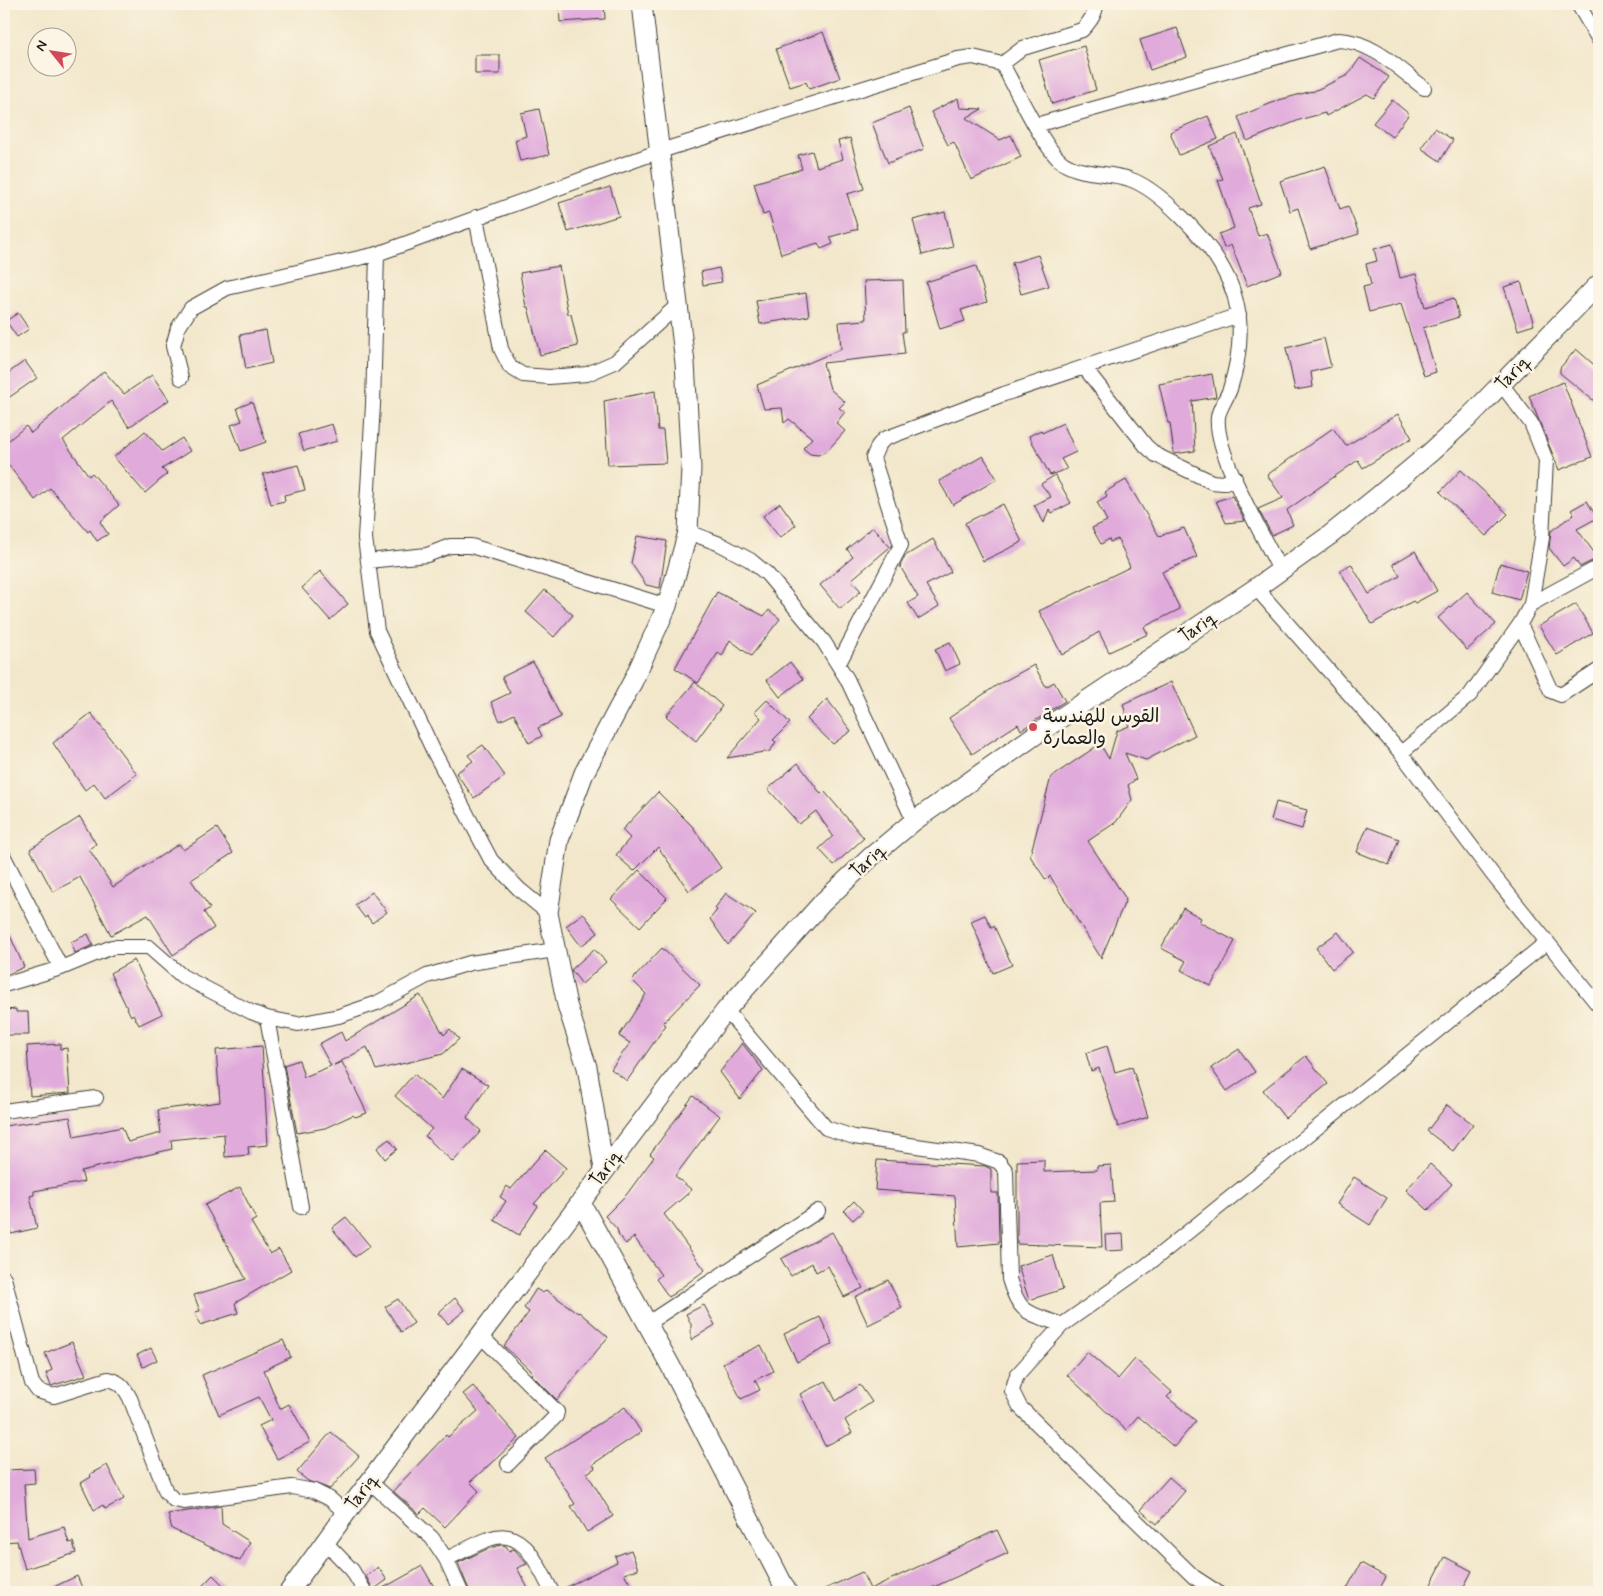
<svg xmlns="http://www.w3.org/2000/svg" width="1603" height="1596" viewBox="0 0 1603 1596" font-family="Mynerve,'Playpen Sans Arabic',sans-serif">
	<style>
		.building { fill: #e0aadb }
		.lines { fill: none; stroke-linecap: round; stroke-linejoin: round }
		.street-casing { stroke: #3c3a36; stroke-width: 16 }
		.secondary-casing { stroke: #3c3a36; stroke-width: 21 }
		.street { stroke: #fff; stroke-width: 14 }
		.secondary { stroke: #fff; stroke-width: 19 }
		.poi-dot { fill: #d1495b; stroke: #fcf5e5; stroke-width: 2 }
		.labels { text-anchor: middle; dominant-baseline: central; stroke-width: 5; stroke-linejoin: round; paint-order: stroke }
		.street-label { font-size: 19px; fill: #1c1c1c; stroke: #fcf5e5 }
		.poi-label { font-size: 19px; fill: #1c1c1c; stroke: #fcf5e5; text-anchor: start }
	</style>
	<rect width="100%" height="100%" fill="#fcf5e5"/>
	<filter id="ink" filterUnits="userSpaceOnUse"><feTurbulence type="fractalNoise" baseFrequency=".02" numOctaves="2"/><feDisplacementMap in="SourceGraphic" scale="10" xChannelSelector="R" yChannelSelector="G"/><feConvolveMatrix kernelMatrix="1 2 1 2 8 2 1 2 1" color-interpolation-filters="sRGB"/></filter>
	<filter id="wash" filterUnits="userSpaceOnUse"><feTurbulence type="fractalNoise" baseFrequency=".0096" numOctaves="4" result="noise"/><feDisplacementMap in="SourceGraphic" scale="20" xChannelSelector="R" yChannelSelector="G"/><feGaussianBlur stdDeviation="1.12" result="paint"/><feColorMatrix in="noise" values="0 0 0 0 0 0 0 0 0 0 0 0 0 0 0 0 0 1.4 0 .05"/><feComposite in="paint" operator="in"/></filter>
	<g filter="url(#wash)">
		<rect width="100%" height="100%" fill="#f2e7cb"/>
		<g id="blocks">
			<!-- building -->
			<path class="building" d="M 559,4 L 604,4 L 605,19 L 560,22 Z
				M 1177,28 L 1187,57 L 1150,70 L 1140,40 Z
				M 823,32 L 840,78 L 809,89 L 806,82 L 790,87 L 776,49 Z
				M 1084,46 L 1096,90 L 1052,104 L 1039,60 Z
				M 475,55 L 500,55 L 500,74 L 475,74 Z
				M 1360,58 L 1389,77 L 1374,98 L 1367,94 L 1326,116 L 1325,113 L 1302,119 L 1247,141 L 1238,117 L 1279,100 L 1312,91 L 1312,92 L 1348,75 Z
				M 958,98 L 960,108 L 982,109 L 966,118 L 1000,140 L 1011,135 L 1021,157 L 971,180 L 954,142 L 948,145 L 931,112 Z
				M 1392,100 L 1409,114 L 1392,137 L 1373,123 Z
				M 909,108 L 924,149 L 888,163 L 872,123 Z
				M 539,109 L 549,155 L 520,161 L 515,140 L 526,136 L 521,113 Z
				M 1208,116 L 1218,139 L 1179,155 L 1170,132 Z
				M 1435,128 L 1453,140 L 1440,161 L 1421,148 Z
				M 1237,134 L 1261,204 L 1248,208 L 1258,236 L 1267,233 L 1282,272 L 1247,286 L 1231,245 L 1224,248 L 1219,234 L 1234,228 L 1218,180 L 1223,179 L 1209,146 Z
				M 850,138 L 864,189 L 847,194 L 858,229 L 830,237 L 833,244 L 821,249 L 818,243 L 781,254 L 769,213 L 763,215 L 754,183 L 802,169 L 798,155 L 812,151 L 817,167 L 843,159 L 838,141 Z
				M 1325,166 L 1340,209 L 1348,206 L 1359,234 L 1310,249 L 1298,208 L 1290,211 L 1280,181 Z
				M 610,187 L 619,216 L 568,232 L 559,203 Z
				M 945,212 L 953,247 L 922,255 L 913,220 Z
				M 1392,244 L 1400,278 L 1416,274 L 1425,307 L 1454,298 L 1459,317 L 1423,328 L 1436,372 L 1424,376 L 1401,304 L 1369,312 L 1363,287 L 1371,285 L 1366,264 L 1377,261 L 1374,249 Z
				M 1038,255 L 1049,286 L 1021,294 L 1012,263 Z
				M 559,266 L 568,314 L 571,314 L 578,346 L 540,355 L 528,307 L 526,307 L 520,273 Z
				M 976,266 L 987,302 L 961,310 L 965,321 L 940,329 L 926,282 Z
				M 719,268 L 722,282 L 703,285 L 701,272 Z
				M 903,280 L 905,332 L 902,332 L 905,354 L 823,363 L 830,389 L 845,402 L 839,408 L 845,412 L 836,423 L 845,431 L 827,451 L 818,455 L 810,454 L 803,448 L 812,438 L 789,419 L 784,423 L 782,408 L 764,409 L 757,385 L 841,349 L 839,322 L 866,320 L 864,281 Z
				M 1521,282 L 1534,325 L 1518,330 L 1504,287 Z
				M 806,293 L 809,316 L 760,324 L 756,301 Z
				M 18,313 L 29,329 L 17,337 L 6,321 Z
				M 266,330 L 272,363 L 246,369 L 240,335 Z
				M 1324,338 L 1331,367 L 1311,372 L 1313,387 L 1295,390 L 1286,348 Z
				M 1576,349 L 1599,369 L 1599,405 L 1560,373 L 1560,368 Z
				M 25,361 L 37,378 L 4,401 L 4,376 Z
				M 104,371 L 124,394 L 152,375 L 169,400 L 129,427 L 111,401 L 63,440 L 89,476 L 92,473 L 119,505 L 100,522 L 108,534 L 97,541 L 90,530 L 88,532 L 50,488 L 35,500 L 4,459 L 4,444 L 26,426 L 31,433 Z
				M 1212,374 L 1216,397 L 1192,401 L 1195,451 L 1174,454 L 1170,423 L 1168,423 L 1159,384 Z
				M 1563,382 L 1592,457 L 1559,470 L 1529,396 Z
				M 655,391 L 658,430 L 663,430 L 666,463 L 608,465 L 604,401 Z
				M 252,402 L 266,442 L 241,451 L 231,425 L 242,421 L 237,408 Z
				M 1398,414 L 1412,438 L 1363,468 L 1358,460 L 1287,510 L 1293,525 L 1272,535 L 1258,509 L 1283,498 L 1267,475 L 1333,428 L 1346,446 Z
				M 1063,423 L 1076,452 L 1061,459 L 1067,469 L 1050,475 L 1029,436 L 1041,430 L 1042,433 Z
				M 332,424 L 337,441 L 304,451 L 298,434 Z
				M 145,431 L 162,451 L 182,438 L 190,451 L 162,469 L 167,474 L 145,493 L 114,457 Z
				M 983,456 L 997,479 L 953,505 L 939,481 Z
				M 298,465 L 305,490 L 284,495 L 285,501 L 271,504 L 263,474 Z
				M 1461,470 L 1508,514 L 1486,536 L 1440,492 Z
				M 1055,475 L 1071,503 L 1052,513 L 1049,509 L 1044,523 L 1034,505 L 1051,497 L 1041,484 Z
				M 1126,480 L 1159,536 L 1184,528 L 1197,557 L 1162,572 L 1180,609 L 1144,627 L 1148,634 L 1109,652 L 1099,632 L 1062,655 L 1039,611 L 1130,567 L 1118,539 L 1110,542 L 1109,539 L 1101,544 L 1092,528 L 1107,521 L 1097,502 L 1107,496 L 1105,492 Z
				M 1232,496 L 1245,521 L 1226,523 L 1216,501 Z
				M 1587,501 L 1597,518 L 1577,529 L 1598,558 L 1580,567 L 1574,558 L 1563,566 L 1549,548 L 1551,531 L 1574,514 L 1571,510 Z
				M 780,503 L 796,525 L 780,538 L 763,516 Z
				M 1003,504 L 1022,542 L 983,561 L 965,523 Z
				M 873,527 L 890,547 L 851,580 L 861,591 L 840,609 L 820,585 L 853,557 L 847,549 Z
				M 637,536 L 667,541 L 660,588 L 646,585 L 631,563 Z
				M 933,539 L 951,572 L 926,585 L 939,606 L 918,619 L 908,603 L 918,597 L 900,566 L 905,556 Z
				M 1415,551 L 1437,591 L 1415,603 L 1413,601 L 1372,624 L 1340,571 L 1351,564 L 1369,594 L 1400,576 L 1393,564 Z
				M 1500,563 L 1527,571 L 1519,600 L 1492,592 Z
				M 320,571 L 348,604 L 330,620 L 302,588 Z
				M 545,590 L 573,615 L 554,637 L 526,612 Z
				M 717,592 L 764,616 L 769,610 L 780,619 L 751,656 L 730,640 L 722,656 L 718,653 L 698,683 L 675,668 Z
				M 1467,592 L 1496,624 L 1467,650 L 1438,618 Z
				M 1576,604 L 1593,633 L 1557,655 L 1539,626 Z
				M 950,642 L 960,664 L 945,671 L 935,649 Z
				M 533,662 L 561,717 L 538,728 L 542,736 L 529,743 L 514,714 L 500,721 L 491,702 L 510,693 L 502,677 Z
				M 790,662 L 803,679 L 780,697 L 767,680 Z
				M 1034,665 L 1046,687 L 1054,682 L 1065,701 L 1021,730 L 1018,724 L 972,754 L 949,718 L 997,685 Z
				M 695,682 L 722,706 L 696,741 L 666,716 Z
				M 1171,682 L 1195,735 L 1146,760 L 1125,753 L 1136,779 L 1128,785 L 1132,800 L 1116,822 L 1088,841 L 1126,899 L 1101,958 L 1050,876 L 1046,880 L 1030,856 L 1051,777 L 1100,744 L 1109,759 L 1117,731 L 1129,726 L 1123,704 Z
				M 827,699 L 851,731 L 833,744 L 807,719 Z
				M 767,700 L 790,723 L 773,740 L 776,742 L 770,751 L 727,758 L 761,718 L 755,712 Z
				M 91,713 L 137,774 L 105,798 L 94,783 L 85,790 L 53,743 Z
				M 483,745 L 505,776 L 474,798 L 456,773 L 473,761 L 468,755 Z
				M 798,763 L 821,794 L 824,791 L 864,838 L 834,865 L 819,849 L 833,836 L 816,811 L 799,824 L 768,789 Z
				M 658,792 L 693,827 L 721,868 L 689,891 L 658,847 L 634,871 L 616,855 L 630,838 L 622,830 Z
				M 1276,802 L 1307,810 L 1302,829 L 1271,820 Z
				M 80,817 L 96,844 L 89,849 L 113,887 L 179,844 L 183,850 L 217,828 L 233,853 L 191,880 L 210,908 L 204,912 L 214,928 L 173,955 L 148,915 L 111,935 L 80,877 L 53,892 L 30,849 Z
				M 1367,827 L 1399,839 L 1389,865 L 1357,852 Z
				M 639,870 L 667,898 L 640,927 L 611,899 Z
				M 372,892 L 387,912 L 372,923 L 367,916 L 365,918 L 355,905 Z
				M 726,893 L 756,913 L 728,945 L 710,919 L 717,910 L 715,908 Z
				M 1183,908 L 1201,918 L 1199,922 L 1235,941 L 1211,986 L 1181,970 L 1186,961 L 1161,948 Z
				M 583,913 L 598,933 L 581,946 L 566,926 Z
				M 985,915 L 991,927 L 994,926 L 1012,965 L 993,973 L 971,921 Z
				M 4,922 L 24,967 L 4,976 Z
				M 1338,932 L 1353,952 L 1332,969 L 1316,948 Z
				M 88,934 L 93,945 L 75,953 L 71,942 Z
				M 662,948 L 700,985 L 663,1023 L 666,1025 L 627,1081 L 611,1069 L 630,1043 L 619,1036 L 646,994 L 632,980 Z
				M 594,949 L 606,962 L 582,984 L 571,970 Z
				M 134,960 L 162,1014 L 139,1025 L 133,1014 L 131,1016 L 110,973 Z
				M 420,995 L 444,1035 L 450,1029 L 459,1039 L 443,1054 L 376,1070 L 367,1047 L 334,1065 L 342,1062 L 367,1113 L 355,1117 L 353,1115 L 325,1128 L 297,1133 L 284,1065 L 299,1060 L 304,1077 L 331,1066 L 319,1044 L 341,1032 L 345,1041 Z
				M 16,1009 L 16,1012 L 28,1012 L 29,1035 L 4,1035 L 5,1010 Z
				M 742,1043 L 763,1070 L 740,1099 L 720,1072 Z
				M 60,1044 L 60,1049 L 67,1048 L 70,1093 L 30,1096 L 27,1046 Z
				M 262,1046 L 268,1145 L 248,1147 L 249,1155 L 225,1157 L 224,1134 L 171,1140 L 172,1149 L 81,1171 L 84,1182 L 34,1191 L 34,1195 L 30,1196 L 37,1228 L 11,1234 L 9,1225 L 4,1227 L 4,1126 L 70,1117 L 74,1137 L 122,1127 L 128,1142 L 161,1133 L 158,1110 L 220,1102 L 216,1050 Z
				M 1107,1046 L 1115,1072 L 1132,1067 L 1148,1117 L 1118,1127 L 1099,1068 L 1091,1071 L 1086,1053 Z
				M 1239,1049 L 1255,1072 L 1227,1091 L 1211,1068 Z
				M 1306,1056 L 1328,1084 L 1285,1118 L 1263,1090 Z
				M 462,1069 L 488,1085 L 467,1118 L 481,1131 L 453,1162 L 425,1136 L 432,1129 L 395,1096 L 414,1074 L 442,1099 Z
				M 693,1096 L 720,1116 L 675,1176 L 692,1190 L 664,1214 L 705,1270 L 669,1297 L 656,1279 L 661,1275 L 634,1237 L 626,1244 L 619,1236 L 617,1229 L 605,1216 L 627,1194 L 654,1157 L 650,1154 Z
				M 1447,1105 L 1473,1124 L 1453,1151 L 1427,1131 Z
				M 389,1139 L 397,1149 L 385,1159 L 377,1148 Z
				M 545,1150 L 566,1168 L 534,1204 L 538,1206 L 519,1235 L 494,1220 L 506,1201 L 500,1197 L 507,1186 L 511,1189 Z
				M 877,1160 L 985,1166 L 991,1169 L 991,1193 L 998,1193 L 999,1243 L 958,1247 L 955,1196 L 875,1190 Z
				M 1044,1160 L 1044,1172 L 1097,1170 L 1097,1166 L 1111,1165 L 1114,1202 L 1100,1203 L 1102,1247 L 1017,1244 L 1017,1161 Z
				M 1430,1164 L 1452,1184 L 1428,1210 L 1406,1190 Z
				M 1354,1177 L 1387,1198 L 1370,1225 L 1337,1204 Z
				M 240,1187 L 256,1219 L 251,1222 L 270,1254 L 279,1249 L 291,1270 L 235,1303 L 238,1313 L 200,1325 L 195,1312 L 200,1311 L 194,1295 L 246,1279 L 205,1205 Z
				M 854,1201 L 863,1211 L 853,1220 L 844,1211 Z
				M 346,1217 L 370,1246 L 355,1257 L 332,1228 Z
				M 832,1232 L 863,1288 L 844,1297 L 828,1266 L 816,1272 L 812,1263 L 791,1276 L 781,1259 Z
				M 1123,1234 L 1124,1250 L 1106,1251 L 1105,1235 Z
				M 1053,1255 L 1063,1289 L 1029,1300 L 1018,1266 Z
				M 888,1280 L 902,1308 L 868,1325 L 855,1297 Z
				M 536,1289 L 543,1293 L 546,1290 L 578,1313 L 579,1312 L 608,1337 L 557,1400 L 531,1374 L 532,1372 L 504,1346 L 529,1312 L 524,1308 Z
				M 455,1298 L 465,1310 L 448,1324 L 438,1313 Z
				M 398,1299 L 414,1323 L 401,1332 L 385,1307 Z
				M 704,1305 L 715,1325 L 691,1340 L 691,1324 L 686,1314 Z
				M 820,1317 L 833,1344 L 797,1362 L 784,1334 Z
				M 283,1340 L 291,1357 L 264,1370 L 280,1409 L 289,1404 L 310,1442 L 277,1459 L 259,1426 L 271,1420 L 259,1397 L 219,1415 L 202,1375 Z
				M 72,1342 L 86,1375 L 51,1386 L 46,1373 L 52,1370 L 45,1353 Z
				M 761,1345 L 774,1371 L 755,1380 L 760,1390 L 741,1399 L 723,1363 Z
				M 151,1348 L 157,1360 L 143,1367 L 137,1355 Z
				M 1087,1352 L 1118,1379 L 1135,1359 L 1172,1392 L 1167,1397 L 1196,1421 L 1174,1447 L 1138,1416 L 1126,1430 L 1067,1375 Z
				M 826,1381 L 836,1401 L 860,1385 L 872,1402 L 845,1420 L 852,1433 L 825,1446 L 800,1394 Z
				M 473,1386 L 519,1438 L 470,1482 L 479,1491 L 445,1527 L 425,1508 L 419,1514 L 393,1491 L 446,1435 L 448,1437 L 478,1411 L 463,1394 Z
				M 625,1407 L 641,1432 L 593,1464 L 595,1468 L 587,1473 L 613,1516 L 587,1532 L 571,1506 L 575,1504 L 545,1458 Z
				M 331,1432 L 359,1456 L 330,1489 L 308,1481 L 297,1472 Z
				M 107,1465 L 124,1499 L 105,1509 L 103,1505 L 94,1510 L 81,1483 L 91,1477 L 90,1474 Z
				M 34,1469 L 35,1483 L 24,1484 L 28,1538 L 64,1527 L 69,1543 L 73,1542 L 76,1553 L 25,1569 L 17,1541 L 4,1542 L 4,1470 Z
				M 1169,1477 L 1185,1491 L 1157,1524 L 1140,1510 Z
				M 221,1506 L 222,1524 L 250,1542 L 240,1561 L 172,1529 L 168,1514 Z
				M 997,1530 L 1008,1553 L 923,1592 L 818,1592 L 862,1572 L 870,1589 Z
				M 501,1545 L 506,1546 L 509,1551 L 513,1549 L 515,1550 L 527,1564 L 517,1568 L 530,1592 L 470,1592 L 458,1563 L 487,1549 Z
				M 631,1550 L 638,1569 L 624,1574 L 636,1592 L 561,1592 L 560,1590 L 617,1562 L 615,1556 Z
				M 1445,1557 L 1472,1571 L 1461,1592 L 1427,1592 Z
				M 1361,1563 L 1386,1577 L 1378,1592 L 1345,1592 Z
				M 422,1566 L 437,1592 L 376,1592 L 412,1572 Z
				M 378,1567 L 387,1580 L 373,1590 L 366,1576 Z
				M 213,1575 L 230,1592 L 196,1592 Z
				M 77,1576 L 84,1592 L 43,1592 Z"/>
		</g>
	</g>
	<g filter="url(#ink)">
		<use href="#blocks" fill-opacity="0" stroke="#3c3a36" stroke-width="1"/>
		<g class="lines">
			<!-- street casing -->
			<g class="street-casing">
				<path id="street" d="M 1578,4 L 1599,40
					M 1002,64 L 1023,48 L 1082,30 C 1089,23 1096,14 1096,4
					M 1036,125 L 1338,40 C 1372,41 1398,68 1424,88
					M 476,217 L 501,349 L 510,367 L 523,375 L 549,377 L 587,374 L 615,362 L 678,305
					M 377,254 L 373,405 L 365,538 L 377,631 L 434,752 L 491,860 L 520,890 L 548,913
					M 1084,367 L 1146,446 L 1156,455 L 1212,482 L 1223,483 L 1235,478
					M 181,378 L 173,346 L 178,328 L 191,308 L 227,288 L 377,254 L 660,151 L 958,59 L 973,57 L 1002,64 C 1015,86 1044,150 1063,163 C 1081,175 1109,172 1129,179 C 1160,189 1208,241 1223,269 C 1245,308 1243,348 1230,389 C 1227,398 1219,408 1218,417 C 1214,453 1263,535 1280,570
					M 688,532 L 720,544 L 750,560 L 767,574 L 824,642 L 847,679 L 914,821
					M 368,561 L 427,555 L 450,546 L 471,546 L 667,606
					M 1256,588 L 1401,753 L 1493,875 L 1599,1006
					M 1531,604 L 1599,567
					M 1520,624 L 1551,691 L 1561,695 L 1599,670
					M 839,663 L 901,545 L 873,458 L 878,446 L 884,439 L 1004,394 L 1239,315
					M 1401,753 L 1470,695 L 1520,624 L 1531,604 L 1542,538 L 1546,460 L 1531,423 L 1502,385
					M 4,857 L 61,968
					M 4,985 L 61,968 L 112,947 L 149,947 L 182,976 L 251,1012 L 267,1018 L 298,1024 L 339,1016 L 377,1003 L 427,976 L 470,963 L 555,950
					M 726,1010 L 826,1128 L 854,1137 L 979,1155 L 999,1162 L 1006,1171 L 1009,1279 C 1020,1316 1028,1312 1062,1325 L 1147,1265 L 1547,942
					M 267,1018 L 301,1207
					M 4,1111 L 96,1098
					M 4,1278 L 32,1383 L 38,1391 L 54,1396 L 108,1379 C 121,1382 124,1387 130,1398 L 166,1492 L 174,1500 L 184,1502 L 292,1487 L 314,1491 L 330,1499 L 346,1513
					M 648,1323 L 818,1211
					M 1062,1325 L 1017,1375 L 1012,1391 L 1020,1407 L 1194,1577 L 1217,1592
					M 481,1336 L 557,1412 L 556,1416 L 508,1464
					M 370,1482 L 432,1538 L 446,1559 L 461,1592
					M 325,1542 L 352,1570 L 365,1592
					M 446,1559 C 461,1553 474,1544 489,1539 C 524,1525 539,1568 552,1592"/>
			</g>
			<!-- secondary casing -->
			<g class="secondary-casing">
				<path id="secondary" d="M 604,1169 L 587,1067 L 567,1005 L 548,913 L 559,840 L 584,773 L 633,681 L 667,606 L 688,532 L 691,468 L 685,363 L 642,4
					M 581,1203 L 670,1365 L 787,1592
					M 289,1592 L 346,1513 L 726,1010 L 823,902 L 872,856 L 914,821 L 1038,733 L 1256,588 L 1330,535 L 1376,498 L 1431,452 L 1468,418 L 1599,284"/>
			</g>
			<!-- street -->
			<use href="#street" class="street"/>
			<!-- secondary -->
			<use href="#secondary" class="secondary"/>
		</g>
	</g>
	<!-- markers -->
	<circle class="poi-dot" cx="1033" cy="727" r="5"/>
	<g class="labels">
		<!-- street labels -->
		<g class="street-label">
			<text transform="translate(1513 373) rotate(-46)">Tariq</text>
			<text transform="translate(1198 627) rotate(-34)">Tariq</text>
			<text transform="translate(868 861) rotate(-42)">Tariq</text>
			<text transform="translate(606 1168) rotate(-53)">Tariq</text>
			<text transform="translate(362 1492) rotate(-52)">Tariq</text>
		</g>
		<!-- poi labels -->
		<g class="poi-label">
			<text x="1043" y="716">القوس للهندسة<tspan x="1043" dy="22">والعمارة</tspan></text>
		</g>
	</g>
	<!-- margin -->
	<rect width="1603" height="1596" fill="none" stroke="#fcf5e5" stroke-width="20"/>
	<!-- north arrow -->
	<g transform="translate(52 52) rotate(300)"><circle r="24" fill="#fcf5e5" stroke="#a29e95"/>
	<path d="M0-4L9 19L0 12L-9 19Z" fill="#d1495b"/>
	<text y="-8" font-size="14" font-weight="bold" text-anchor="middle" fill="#1c1c1c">N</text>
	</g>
</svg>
